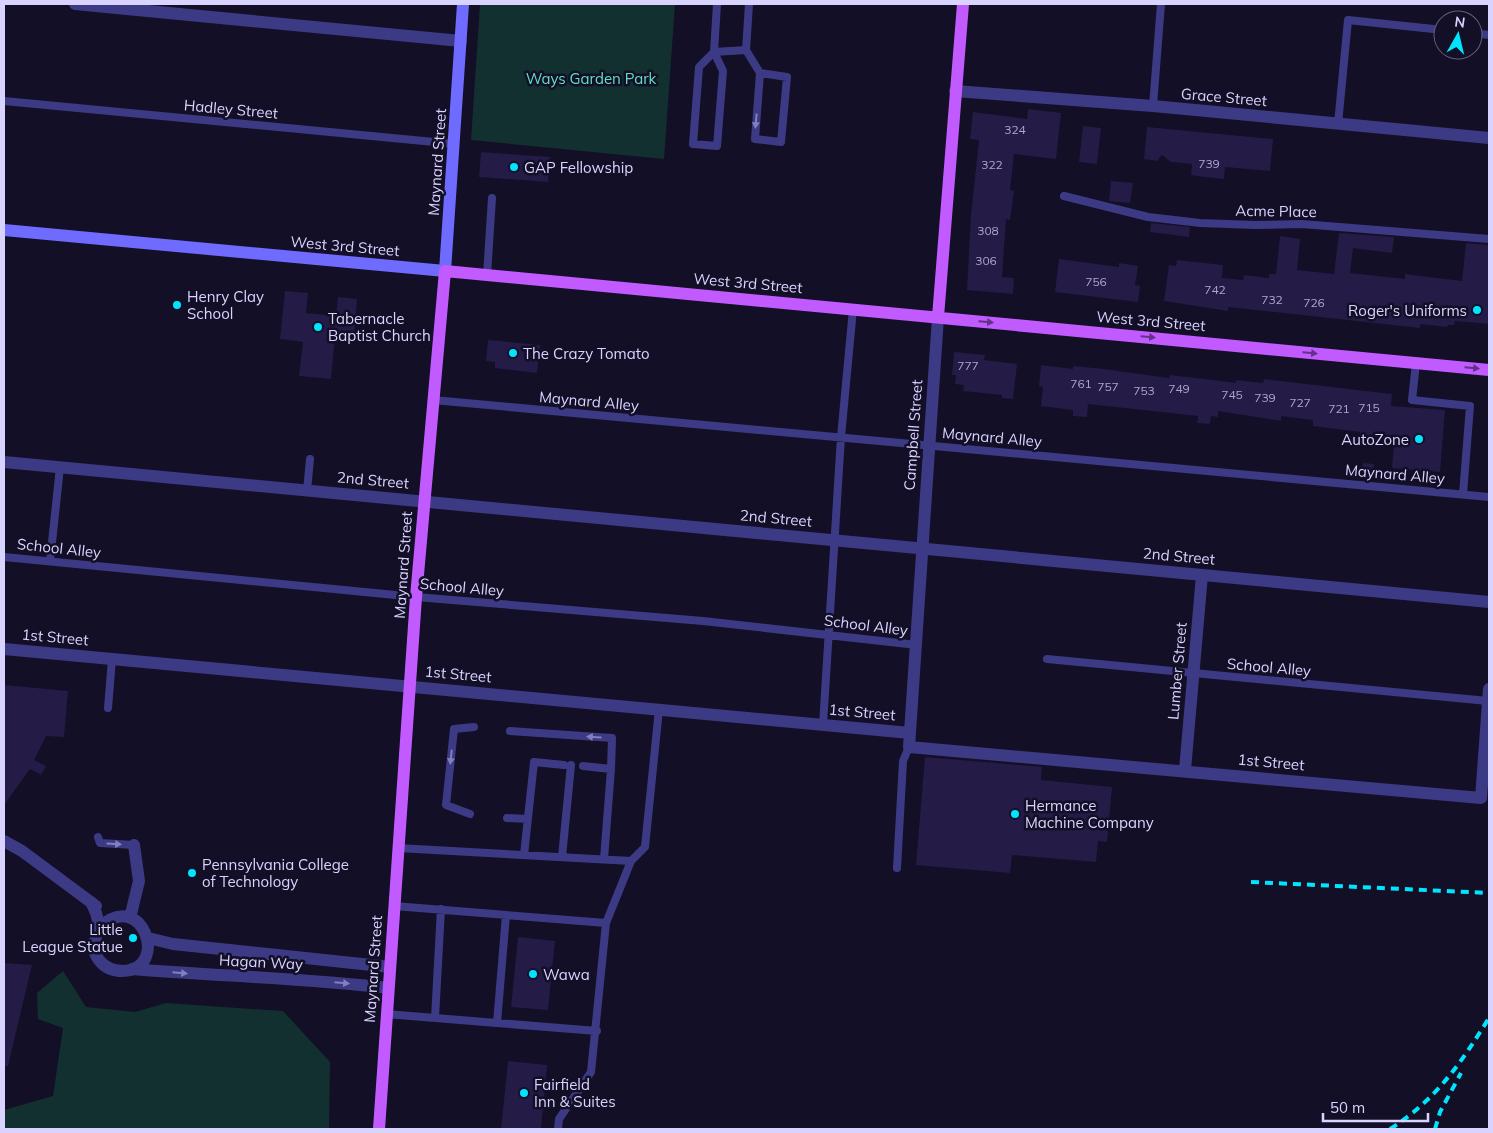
<svg xmlns="http://www.w3.org/2000/svg" width="1493" height="1133" viewBox="0 0 1493 1133" font-family="Mulish,sans-serif">
	<style>
		.green { fill: #12302f }
		.building { fill: #241b47 }
		.lines { fill: none; stroke-linecap: round; stroke-linejoin: round }
		.lane { stroke: #3d3a85; stroke-width: 8 }
		.street { stroke: #3d3a85; stroke-width: 12 }
		.secondary { stroke: #6f6bff; stroke-width: 12 }
		.primary { stroke: #c25bff; stroke-width: 12 }
		.rail { stroke: #00e5ff; stroke-width: 4; stroke-dasharray: 8 6; stroke-linecap: butt }
		.oneway { fill: #837fbc }
		.oneway2 { fill: #623188 }
		.poi-dot { fill: #00e5ff; stroke: #130f26; stroke-width: 2 }
		.labels { text-anchor: middle; dominant-baseline: central; stroke-width: 5; stroke-linejoin: round; paint-order: stroke }
		.number-label { font-size: 12px; fill: #aca6d1 }
		.park-label { font-size: 15px; fill: #5fe0c0; stroke: #130f26 }
		.street-label { font-size: 15px; fill: #d9d4ff; stroke: #130f26 }
		.poi-label { font-size: 15px; fill: #d9d4ff; stroke: #130f26; text-anchor: start }
	</style>
	<rect width="100%" height="100%" fill="#130f26"/>
	<!-- green -->
	<path class="green" d="M 480,4 L 675,4 L 664,159 L 471,140 Z
		M 63,971 L 86,1007 L 135,1012 L 166,1003 L 283,1011 L 330,1062 L 329,1129 L 4,1129 L 4,1110 L 53,1096 L 63,1028 L 38,1019 L 37,993 Z"/>
	<!-- building -->
	<path class="building" d="M 1028,109 L 1061,113 L 1056,159 L 1014,154 L 1010,190 L 1014,191 L 1010,220 L 1006,219 L 1002,277 L 1014,278 L 1013,294 L 967,290 L 971,215 L 979,140 L 970,139 L 973,112 L 1027,119 Z
		M 1083,126 L 1101,128 L 1097,164 L 1079,162 Z
		M 1147,127 L 1273,139 L 1270,171 L 1225,167 L 1224,179 L 1204,177 L 1191,175 L 1192,164 L 1171,162 L 1162,155 L 1157,161 L 1144,159 Z
		M 481,152 L 550,157 L 548,182 L 479,177 Z
		M 1111,181 L 1133,183 L 1130,203 L 1109,201 Z
		M 1151,223 L 1190,227 L 1189,237 L 1150,232 Z
		M 1339,233 L 1394,237 L 1392,253 L 1353,248 L 1350,273 L 1405,279 L 1405,274 L 1462,281 L 1466,243 L 1489,245 L 1489,324 L 1455,321 L 1454,325 L 1448,325 L 1447,327 L 1420,324 L 1420,328 L 1228,307 L 1228,311 L 1164,301 L 1169,265 L 1176,266 L 1177,260 L 1223,265 L 1222,278 L 1243,280 L 1244,275 L 1269,278 L 1269,274 L 1276,274 L 1280,236 L 1300,239 L 1297,270 L 1334,274 Z
		M 1059,259 L 1119,267 L 1119,263 L 1138,266 L 1135,285 L 1140,286 L 1138,302 L 1055,292 Z
		M 285,291 L 308,293 L 306,313 L 336,316 L 338,297 L 357,299 L 354,339 L 335,337 L 331,379 L 299,376 L 303,342 L 280,339 Z
		M 488,340 L 540,345 L 537,373 L 495,368 L 495,362 L 486,361 Z
		M 954,352 L 985,355 L 984,360 L 1017,364 L 1013,399 L 1002,398 L 1002,395 L 963,391 L 964,385 L 955,384 L 956,375 L 952,375 Z
		M 1041,365 L 1073,369 L 1073,366 L 1104,369 L 1169,378 L 1170,375 L 1229,382 L 1236,383 L 1236,380 L 1263,383 L 1264,379 L 1392,394 L 1391,406 L 1445,410 L 1440,472 L 1392,468 L 1394,442 L 1360,438 L 1360,432 L 1313,426 L 1313,420 L 1281,416 L 1281,421 L 1218,411 L 1218,417 L 1211,416 L 1210,424 L 1197,423 L 1198,416 L 1088,404 L 1087,417 L 1073,416 L 1073,410 L 1041,406 L 1043,387 L 1039,386 Z
		M 1363,463 L 1374,464 L 1372,477 L 1361,476 Z
		M 4,685 L 68,691 L 64,737 L 46,736 L 34,760 L 46,766 L 41,775 L 30,769 L 4,805 Z
		M 925,757 L 1042,767 L 1041,780 L 1112,787 L 1107,842 L 1098,841 L 1096,862 L 1012,855 L 1010,873 L 916,865 Z
		M 518,937 L 555,941 L 548,1010 L 511,1007 Z
		M 4,963 L 32,965 L 8,1066 L 4,1066 Z
		M 508,1061 L 547,1065 L 541,1129 L 501,1129 Z"/>
	<g class="lines">
		<!-- lane -->
		<path class="lane" d="M 717,4 L 714,52 L 746,50
			M 749,4 L 746,50 L 760,73 L 755,139 L 781,142 L 787,77 L 760,73
			M 1473,33 L 1489,35
			M 714,52 L 723,71 L 717,146 L 693,144 L 699,67 Z
			M 4,101 L 455,144
			M 1153,106 L 1161,4
			M 1338,124 L 1348,20 L 1443,30
			M 1064,196 L 1148,217 L 1200,223 L 1255,225 L 1302,224 L 1489,239
			M 487,275 L 492,198
			M 1416,363 L 1412,400 L 1470,406 L 1463,494
			M 433,400 L 1489,497
			M 307,491 L 310,459
			M 4,557 L 416,597 L 703,621 L 917,645
			M 50,561 L 60,467
			M 1047,659 L 1488,701
			M 108,708 L 112,659
			M 823,725 L 841,437 L 853,309
			M 510,731 L 612,738 L 611,769
			M 583,766 L 611,769 L 604,859
			M 470,814 L 446,805 L 454,729 L 474,727
			M 507,818 L 528,819
			M 98,837 L 100,843 L 134,845
			M 398,848 L 631,861 L 645,847 L 659,709
			M 524,855 L 534,762 L 564,765
			M 562,857 L 571,765
			M 897,868 L 903,761 L 909,747
			M 394,906 L 606,923
			M 506,915 L 497,1023 L 597,1031
			M 386,1014 L 497,1023
			M 435,1018 L 441,909
			M 558,1129 L 559,1119 L 591,1072 L 606,923 L 631,861"/>
		<!-- street -->
		<path class="street" d="M 75,4 L 461,41
			M 955,91 L 1153,106 L 1489,138
			M 938,317 C 929,460 918,604 909,747 L 1481,798 L 1489,689
			M 4,462 L 1489,602
			M 4,649 L 910,733
			M 1185,770 L 1202,575
			M 4,841 L 22,851 L 96,906
			M 91,902 C 95,910 99,918 98,927 C 97,940 89,947 99,960 C 105,968 113,971 123,971 C 171,970 142,885 98,929
			M 130,918 L 139,881 L 134,845
			M 148,938 L 173,944 L 390,967
			M 132,969 C 217,976 303,978 388,988"/>
		<!-- secondary -->
		<path class="secondary" d="M 4,230 L 445,271 L 463,4"/>
		<!-- primary -->
		<path class="primary" d="M 938,317 L 963,4
			M 379,1129 L 416,597 L 445,271 L 1489,370"/>
		<!-- rail -->
		<path class="rail" d="M 1251,882 L 1489,893
			M 1390,1129 C 1436,1100 1461,1063 1489,1018
			M 1435,1129 L 1440,1112 L 1461,1073"/>
	</g>
	<!-- one-way arrows -->
	<defs><path id="oneway-solid" d="M-6-.8H1V-3.2L6.5 0L1 3.2V.8H-6Z" transform="scale(1.25)"/></defs>
	<g class="oneway">
		<use href="#oneway-solid" transform="translate(756 121) rotate(95)"/>
		<use href="#oneway-solid" transform="translate(594 737) rotate(-176)"/>
		<use href="#oneway-solid" transform="translate(451 757) rotate(96)"/>
		<use href="#oneway-solid" transform="translate(114 844) rotate(4)"/>
		<use href="#oneway-solid" transform="translate(180 973) rotate(5)"/>
		<use href="#oneway-solid" transform="translate(342 983) rotate(5)"/>
	</g>
	<g class="oneway2">
		<use href="#oneway-solid" transform="translate(986 322) rotate(5)"/>
		<use href="#oneway-solid" transform="translate(1148 337) rotate(5)"/>
		<use href="#oneway-solid" transform="translate(1310 353) rotate(5)"/>
		<use href="#oneway-solid" transform="translate(1472 368) rotate(5)"/>
	</g>
	<!-- markers -->
	<g class="poi-dot">
		<circle cx="514" cy="167" r="5"/>
		<circle cx="177" cy="305" r="5"/>
		<circle cx="1477" cy="310" r="5"/>
		<circle cx="318" cy="327" r="5"/>
		<circle cx="513" cy="353" r="5"/>
		<circle cx="1419" cy="439" r="5"/>
		<circle cx="1015" cy="814" r="5"/>
		<circle cx="192" cy="873" r="5"/>
		<circle cx="133" cy="938" r="5"/>
		<circle cx="533" cy="974" r="5"/>
		<circle cx="524" cy="1093" r="5"/>
	</g>
	<g class="labels">
		<!-- number labels -->
		<g class="number-label">
			<text x="1015" y="129">324</text>
			<text x="1209" y="163">739</text>
			<text x="992" y="164">322</text>
			<text x="988" y="230">308</text>
			<text x="986" y="260">306</text>
			<text x="1096" y="281">756</text>
			<text x="1215" y="289">742</text>
			<text x="1272" y="299">732</text>
			<text x="1314" y="302">726</text>
			<text x="968" y="365">777</text>
			<text x="1081" y="383">761</text>
			<text x="1108" y="386">757</text>
			<text x="1179" y="388">749</text>
			<text x="1144" y="390">753</text>
			<text x="1232" y="394">745</text>
			<text x="1265" y="397">739</text>
			<text x="1300" y="402">727</text>
			<text x="1369" y="407">715</text>
			<text x="1339" y="408">721</text>
		</g>
		<!-- park labels -->
		<g class="park-label">
			<text x="591" y="78">Ways Garden Park</text>
		</g>
		<!-- street labels -->
		<g class="street-label">
			<text transform="translate(1224 97) rotate(5)">Grace Street</text>
			<text transform="translate(231 109) rotate(5)">Hadley Street</text>
			<text transform="translate(437 162) rotate(-86)">Maynard Street</text>
			<text transform="translate(1276 211) rotate(1)">Acme Place</text>
			<text transform="translate(345 246) rotate(5)">West 3rd Street</text>
			<text transform="translate(748 283) rotate(5)">West 3rd Street</text>
			<text transform="translate(1151 321) rotate(5)">West 3rd Street</text>
			<text transform="translate(589 401) rotate(5)">Maynard Alley</text>
			<text transform="translate(913 435) rotate(-86)">Campbell Street</text>
			<text transform="translate(992 437) rotate(5)">Maynard Alley</text>
			<text transform="translate(1395 474) rotate(5)">Maynard Alley</text>
			<text transform="translate(373 480) rotate(5)">2nd Street</text>
			<text transform="translate(776 518) rotate(5)">2nd Street</text>
			<text transform="translate(59 548) rotate(6)">School Alley</text>
			<text transform="translate(1179 556) rotate(5)">2nd Street</text>
			<text transform="translate(403 565) rotate(-86)">Maynard Street</text>
			<text transform="translate(462 587) rotate(5)">School Alley</text>
			<text transform="translate(866 625) rotate(7)">School Alley</text>
			<text transform="translate(55 637) rotate(5)">1st Street</text>
			<text transform="translate(1269 667) rotate(5)">School Alley</text>
			<text transform="translate(1177 671) rotate(-85)">Lumber Street</text>
			<text transform="translate(458 674) rotate(5)">1st Street</text>
			<text transform="translate(862 712) rotate(5)">1st Street</text>
			<text transform="translate(1271 762) rotate(5)">1st Street</text>
			<text transform="translate(261 962) rotate(3)">Hagan Way</text>
			<text transform="translate(373 969) rotate(-86)">Maynard Street</text>
		</g>
		<!-- poi labels -->
		<g class="poi-label">
			<text x="524" y="167">GAP Fellowship</text>
			<text x="187" y="296">Henry Clay<tspan x="187" dy="17">School</tspan></text>
			<text x="1467" y="310" text-anchor="end">Roger's Uniforms</text>
			<text x="328" y="318">Tabernacle<tspan x="328" dy="17">Baptist Church</tspan></text>
			<text x="523" y="353">The Crazy Tomato</text>
			<text x="1409" y="439" text-anchor="end">AutoZone</text>
			<text x="1025" y="805">Hermance<tspan x="1025" dy="17">Machine Company</tspan></text>
			<text x="202" y="864">Pennsylvania College<tspan x="202" dy="17">of Technology</tspan></text>
			<text x="123" y="929" text-anchor="end">Little<tspan x="123" dy="17">League Statue</tspan></text>
			<text x="543" y="974">Wawa</text>
			<text x="534" y="1084">Fairfield<tspan x="534" dy="17">Inn &amp; Suites</tspan></text>
		</g>
	</g>
	<!-- border -->
	<rect width="1493" height="1133" fill="none" stroke="#d9d4ff" stroke-width="10"/>
	<!-- north arrow -->
	<g transform="translate(1458 35) rotate(8)"><circle r="24" fill="#130f26" stroke="#625e7d"/>
	<path d="M0-4L9 19L0 12L-9 19Z" fill="#00e5ff"/>
	<text y="-8" font-size="14" font-weight="bold" text-anchor="middle" fill="#d9d4ff">N</text>
	</g>
	<!-- scale -->
	<path d="M1323 1113v8h105v-8" fill="none" stroke="#d9d4ff" stroke-width="2.5"/>
	<text x="1330" y="1113" font-size="15" fill="#d9d4ff" stroke="#130f26" stroke-width="4" paint-order="stroke">50 m</text>
</svg>
